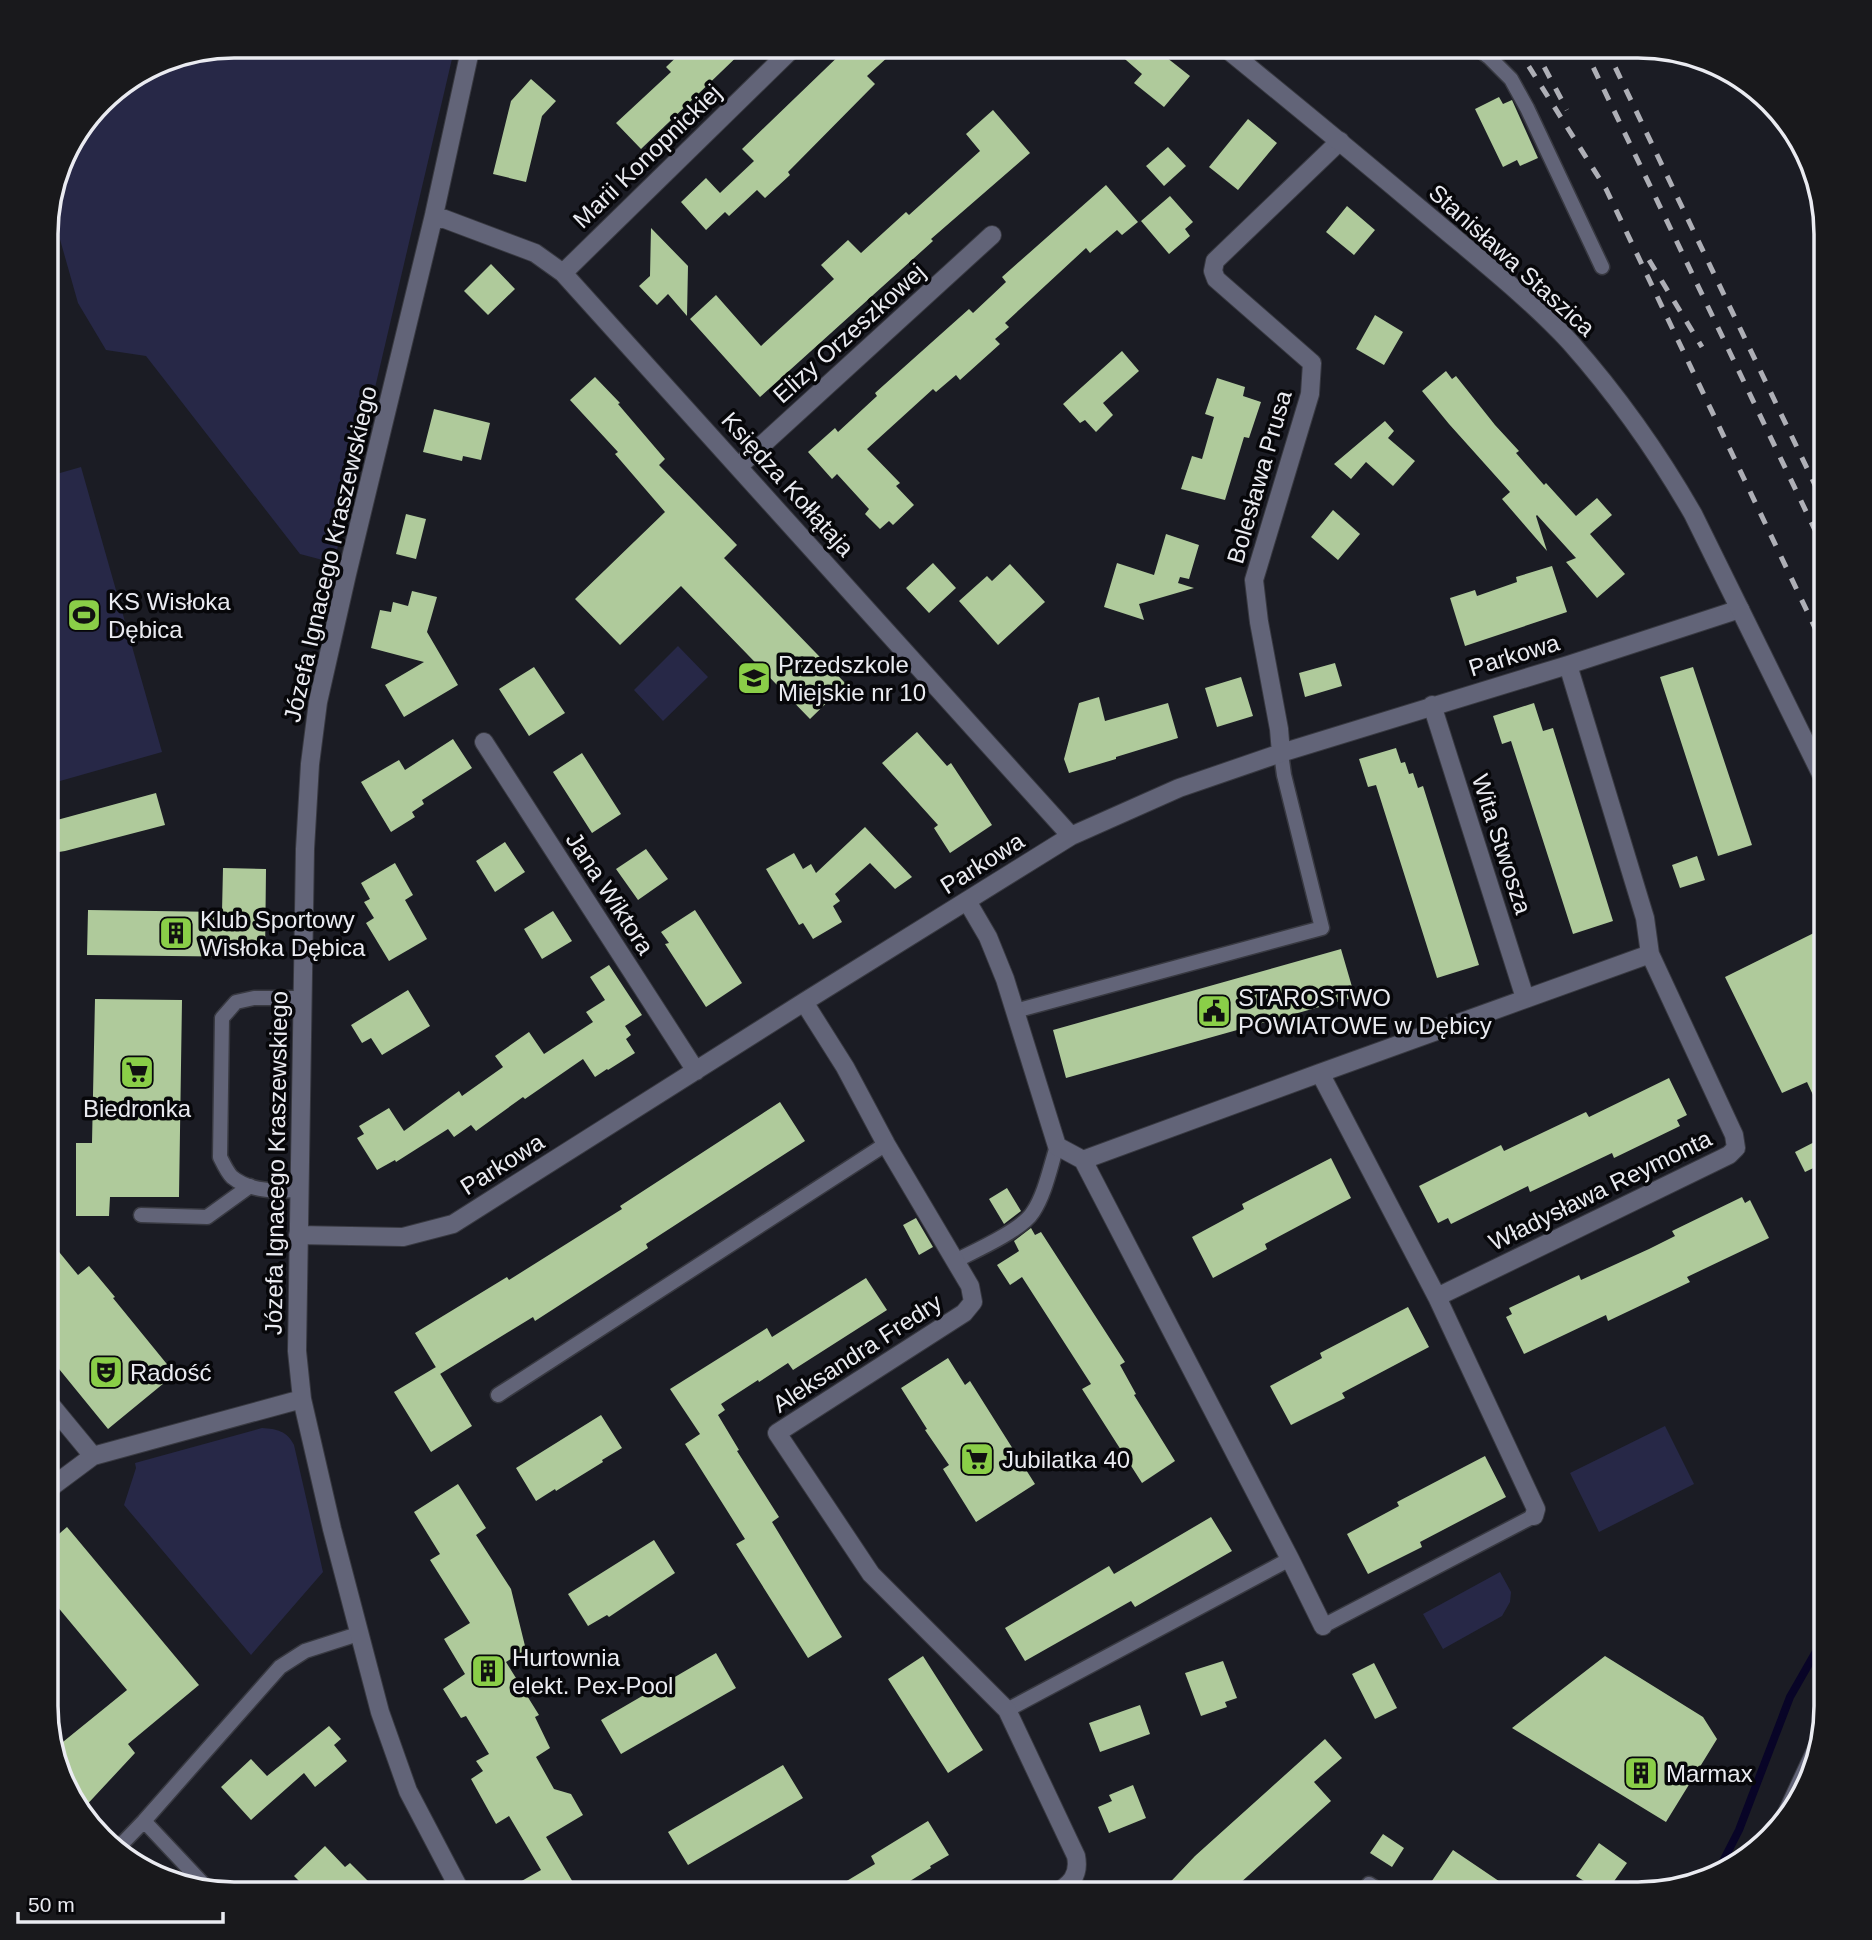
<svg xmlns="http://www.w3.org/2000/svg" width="1872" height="1940" viewBox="0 0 1872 1940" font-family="Arial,sans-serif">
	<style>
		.green { fill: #272847 }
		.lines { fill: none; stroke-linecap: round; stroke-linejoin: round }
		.stream { stroke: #080427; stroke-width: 8 }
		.building { fill: #afca9b }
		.service-casing { stroke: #383941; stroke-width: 17 }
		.minor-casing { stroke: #383941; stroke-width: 20 }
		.tertiary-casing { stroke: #383941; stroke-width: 20 }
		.service { stroke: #626478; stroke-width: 14 }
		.minor { stroke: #626478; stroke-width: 18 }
		.tertiary { stroke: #626478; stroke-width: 18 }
		.rail { stroke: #aeafb6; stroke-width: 5; stroke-dasharray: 12 12; stroke-linecap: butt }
		.labels { text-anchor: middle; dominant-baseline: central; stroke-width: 7; stroke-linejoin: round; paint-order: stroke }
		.street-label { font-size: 24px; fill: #eaebf1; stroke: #07070a }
		.poi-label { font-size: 24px; fill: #eaebf1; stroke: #07070a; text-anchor: start }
		.rim { fill: none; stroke: #eaebf1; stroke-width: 3.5 }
	</style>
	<rect width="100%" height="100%" fill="#1b1c24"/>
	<!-- green -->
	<path class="green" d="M 233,46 L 455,46 L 334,563 L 300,554 L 146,356 L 106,350 L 78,303 L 50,204 L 65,151 L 109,92 L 162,60 Z
		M 81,467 L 162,752 L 46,785 L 46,477 Z
		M 678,646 L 708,677 L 663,721 L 634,690 Z
		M 1665,1426 L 1694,1484 L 1599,1532 L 1570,1473 Z
		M 262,1428 C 277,1429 287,1431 294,1445 L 323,1572 L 251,1655 L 124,1505 L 136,1468 L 135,1463 Z
		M 1500,1572 L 1511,1592 L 1510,1602 L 1502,1616 L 1443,1649 L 1423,1614 Z"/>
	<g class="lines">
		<!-- stream -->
		<path class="stream" d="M 1716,1875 L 1739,1830 L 1790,1697 L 1826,1634"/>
	</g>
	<!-- building -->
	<path class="building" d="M 688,46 L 748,46 L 641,149 L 616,123 L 671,72 L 666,67 Z
		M 849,46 L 900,46 L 867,76 L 875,84 L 788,172 L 790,175 L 765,198 L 757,190 L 729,216 L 725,212 L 706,230 L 681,202 L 706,178 L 720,193 L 754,161 L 742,149 Z
		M 1110,46 L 1152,46 L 1190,76 L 1164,107 L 1134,83 L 1142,74 Z
		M 531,79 L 556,101 L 542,116 L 526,182 L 493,174 L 511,101 Z
		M 1499,97 L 1503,104 L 1512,100 L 1538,158 L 1520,166 L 1517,160 L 1503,167 L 1475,109 Z
		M 993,110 L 1030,153 L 931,239 L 933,241 L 760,397 L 690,319 L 716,295 L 761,346 L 834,279 L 821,265 L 848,240 L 861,253 L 906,212 L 909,215 L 980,151 L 966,134 Z
		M 1248,119 L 1277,143 L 1238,190 L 1209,167 Z
		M 1168,147 L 1186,166 L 1164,186 L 1146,166 Z
		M 1106,185 L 1138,222 L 1122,235 L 1117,230 L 1090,253 L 1086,248 L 1005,323 L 1009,327 L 995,339 L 1000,344 L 960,380 L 956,375 L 936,392 L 933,389 L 867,449 L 900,483 L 896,486 L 914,505 L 893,525 L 889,521 L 880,529 L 865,514 L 869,509 L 837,474 L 832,479 L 808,452 L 835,428 L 838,432 L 877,396 L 875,393 L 969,309 L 973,313 L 1006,282 L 1002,277 Z
		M 1170,196 L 1193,222 L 1185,229 L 1190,236 L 1169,254 L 1141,221 Z
		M 1347,206 L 1375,230 L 1354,255 L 1326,232 Z
		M 651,228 L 688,266 L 687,316 L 668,294 L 657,305 L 639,286 L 650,276 Z
		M 491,264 L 515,289 L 488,315 L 464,291 Z
		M 1375,315 L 1403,332 L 1384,365 L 1356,349 Z
		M 1122,351 L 1139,371 L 1103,403 L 1113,415 L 1096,432 L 1085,420 L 1080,423 L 1063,404 Z
		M 1446,371 L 1452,379 L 1456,376 L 1495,425 L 1519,451 L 1516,453 L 1544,485 L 1546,483 L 1576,516 L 1597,498 L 1612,515 L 1590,534 L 1625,574 L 1597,598 L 1566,562 L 1576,558 L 1537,515 L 1536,516 L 1547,551 L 1502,499 L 1510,492 L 1449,424 L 1422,391 Z
		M 595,377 L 620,403 L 618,404 L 665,459 L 659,465 L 737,545 L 724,558 L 846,684 L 810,719 L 681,586 L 620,645 L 575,599 L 665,512 L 615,454 L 618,452 L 570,400 Z
		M 1217,378 L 1245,387 L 1243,396 L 1261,402 L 1249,438 L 1244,437 L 1225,500 L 1181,489 L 1192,456 L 1202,459 L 1214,417 L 1205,414 Z
		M 434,409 L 490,423 L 481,460 L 463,456 L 462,461 L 423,452 Z
		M 1385,421 L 1394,431 L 1388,438 L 1415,461 L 1393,486 L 1366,462 L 1351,479 L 1334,464 Z
		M 1333,510 L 1360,534 L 1338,560 L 1311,537 Z
		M 406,514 L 426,519 L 416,559 L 396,554 Z
		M 1166,534 L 1199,545 L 1189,579 L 1180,577 L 1178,583 L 1194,588 L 1139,604 L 1144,620 L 1104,607 L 1117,563 L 1154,575 Z
		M 933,563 L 956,588 L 929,613 L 906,588 Z
		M 1010,564 L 1045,602 L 998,645 L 959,601 L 987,576 L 992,581 Z
		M 1552,566 L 1567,612 L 1465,646 L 1450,598 L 1475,590 L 1477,596 L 1517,582 L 1516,577 Z
		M 412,591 L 437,597 L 427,632 L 458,685 L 404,717 L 385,685 L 424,662 L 371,648 L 380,610 L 391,612 L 393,602 L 408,606 Z
		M 1335,663 L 1342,686 L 1305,697 L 1299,673 Z
		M 534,667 L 565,713 L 529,736 L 499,689 Z
		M 1693,667 L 1752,845 L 1718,856 L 1660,677 Z
		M 1241,677 L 1253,716 L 1217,727 L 1205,688 Z
		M 1099,697 L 1105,721 L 1168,703 L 1178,738 L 1116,757 L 1116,759 L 1069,773 L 1064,759 L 1079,703 Z
		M 1534,703 L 1543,731 L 1553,728 L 1613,921 L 1573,934 L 1511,741 L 1502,744 L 1493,716 Z
		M 917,732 L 947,766 L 951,763 L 992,825 L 950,853 L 934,828 L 938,825 L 882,763 Z
		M 453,739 L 472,768 L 422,800 L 424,804 L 412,812 L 415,817 L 391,832 L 361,782 L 399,760 L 405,770 Z
		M 1396,748 L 1401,763 L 1405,762 L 1409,774 L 1413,773 L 1418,788 L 1423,786 L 1479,965 L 1437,978 L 1376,785 L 1368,787 L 1359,759 Z
		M 582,753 L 621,814 L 592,833 L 553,772 Z
		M 156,793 L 165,825 L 65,851 L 46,854 L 46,823 Z
		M 865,827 L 912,877 L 895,889 L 870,863 L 835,894 L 840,901 L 833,906 L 842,922 L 813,939 L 803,923 L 799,925 L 766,869 L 794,853 L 803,869 L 811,864 L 816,873 Z
		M 505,842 L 525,872 L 495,892 L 476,861 Z
		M 646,849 L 668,879 L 638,900 L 616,869 Z
		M 1697,856 L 1705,880 L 1680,888 L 1672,865 Z
		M 395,863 L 413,895 L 405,900 L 427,939 L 389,961 L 366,923 L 374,918 L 364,902 L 370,899 L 361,883 Z
		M 223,868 L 266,869 L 265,957 L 87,955 L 88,910 L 222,912 Z
		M 695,910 L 742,983 L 706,1007 L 665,944 L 669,943 L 661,932 Z
		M 553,911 L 572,941 L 542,959 L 524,929 Z
		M 1826,927 L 1826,1123 L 1807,1082 L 1782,1093 L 1725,977 Z
		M 1341,949 L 1355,997 L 1066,1078 L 1053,1030 Z
		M 609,965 L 642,1015 L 625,1026 L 631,1035 L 626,1039 L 635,1053 L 608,1070 L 607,1069 L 595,1077 L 583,1059 L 525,1099 L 523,1097 L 476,1131 L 471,1125 L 454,1137 L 448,1129 L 396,1162 L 395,1160 L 377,1170 L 357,1138 L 364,1134 L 359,1126 L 389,1108 L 404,1131 L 459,1091 L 462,1096 L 503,1067 L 495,1056 L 529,1032 L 544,1054 L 593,1022 L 586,1012 L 605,1000 L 590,977 Z
		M 408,990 L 430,1026 L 382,1055 L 371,1038 L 362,1043 L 351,1025 Z
		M 95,999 L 182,1000 L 179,1197 L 110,1197 L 109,1216 L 76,1216 L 76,1143 L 92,1143 Z
		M 1669,1078 L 1687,1115 L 1677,1120 L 1680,1126 L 1614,1158 L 1612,1153 L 1530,1192 L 1528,1186 L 1451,1224 L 1448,1218 L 1438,1223 L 1419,1186 L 1501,1145 L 1504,1151 L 1586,1112 L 1589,1117 Z
		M 780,1102 L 805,1141 L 646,1244 L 648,1248 L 535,1321 L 533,1317 L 440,1374 L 415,1333 L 507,1277 L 509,1280 L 622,1209 L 620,1206 Z
		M 1826,1136 L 1826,1162 L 1805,1172 L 1795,1152 Z
		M 1331,1158 L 1351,1198 L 1265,1244 L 1267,1249 L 1213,1278 L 1192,1237 L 1244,1209 L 1242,1204 Z
		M 1007,1188 L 1021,1211 L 1004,1224 L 989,1199 Z
		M 1742,1197 L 1745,1203 L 1750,1200 L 1769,1238 L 1687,1277 L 1690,1282 L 1669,1292 L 1608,1321 L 1606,1315 L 1524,1354 L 1506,1317 L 1512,1314 L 1509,1308 L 1579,1275 L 1581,1280 L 1649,1249 L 1675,1236 L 1672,1231 Z
		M 916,1218 L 933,1247 L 919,1255 L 903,1225 Z
		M 1031,1228 L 1035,1235 L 1041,1232 L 1125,1362 L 1120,1365 L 1136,1394 L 1134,1395 L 1175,1461 L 1142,1483 L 1082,1389 L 1091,1384 L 1022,1277 L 1010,1285 L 997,1265 L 1019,1251 L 1014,1241 Z
		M 46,1236 L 78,1275 L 89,1266 L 115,1297 L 113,1298 L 175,1374 L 108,1429 L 46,1353 Z
		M 866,1278 L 887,1310 L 793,1370 L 788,1363 L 759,1382 L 758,1380 L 721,1404 L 725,1410 L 718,1415 L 739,1450 L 737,1451 L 779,1517 L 772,1522 L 842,1637 L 808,1658 L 736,1544 L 745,1539 L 685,1444 L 700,1434 L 670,1389 L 767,1328 L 772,1337 Z
		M 1408,1307 L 1429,1347 L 1342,1393 L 1345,1398 L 1291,1425 L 1270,1386 L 1322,1358 L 1320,1353 Z
		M 948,1358 L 965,1385 L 970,1381 L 1035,1484 L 976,1522 L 943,1469 L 949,1465 L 925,1430 L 927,1429 L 901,1388 Z
		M 436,1367 L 472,1426 L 431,1452 L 394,1392 Z
		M 601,1415 L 622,1448 L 602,1460 L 603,1462 L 556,1491 L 555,1489 L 536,1501 L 516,1468 Z
		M 1485,1456 L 1506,1497 L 1420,1542 L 1422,1547 L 1368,1574 L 1347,1534 L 1399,1506 L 1397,1502 Z
		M 458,1484 L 486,1528 L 476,1535 L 511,1589 L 526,1650 L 506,1662 L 539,1715 L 535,1717 L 550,1748 L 536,1757 L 554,1789 L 571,1794 L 583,1815 L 546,1837 L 580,1894 L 499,1894 L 541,1870 L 509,1816 L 496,1824 L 471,1779 L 483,1771 L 476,1761 L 489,1754 L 466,1716 L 461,1718 L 443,1689 L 465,1674 L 444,1639 L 470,1623 L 430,1560 L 440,1554 L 414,1512 Z
		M 1211,1517 L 1232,1551 L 1135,1607 L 1131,1601 L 1025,1661 L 1005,1628 L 1109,1566 L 1114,1574 Z
		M 67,1527 L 199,1685 L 128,1744 L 135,1753 L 81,1811 L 56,1767 L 53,1750 L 127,1690 L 46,1593 L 46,1545 Z
		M 654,1540 L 675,1573 L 609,1617 L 607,1615 L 588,1626 L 568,1594 Z
		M 716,1653 L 736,1688 L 621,1754 L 601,1720 Z
		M 923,1656 L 983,1750 L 948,1773 L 888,1679 Z
		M 1605,1656 L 1703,1717 L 1717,1739 L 1666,1822 L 1512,1728 Z
		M 1223,1661 L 1237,1698 L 1225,1702 L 1227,1707 L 1201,1716 L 1185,1673 Z
		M 1374,1663 L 1397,1708 L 1375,1719 L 1352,1674 Z
		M 1140,1705 L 1150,1734 L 1100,1752 L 1089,1723 Z
		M 329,1726 L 341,1739 L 334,1745 L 347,1761 L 315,1787 L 304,1773 L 251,1820 L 221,1787 L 251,1759 L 267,1776 Z
		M 1325,1739 L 1342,1758 L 1314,1782 L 1331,1801 L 1228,1894 L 1159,1894 L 1195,1856 Z
		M 783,1765 L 803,1798 L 688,1865 L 668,1832 Z
		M 1133,1785 L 1146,1818 L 1109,1833 L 1098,1807 L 1112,1801 L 1109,1795 Z
		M 928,1821 L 949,1855 L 930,1866 L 931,1868 L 889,1894 L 825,1894 L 875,1864 L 871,1856 Z
		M 1383,1834 L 1404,1848 L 1392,1867 L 1370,1853 Z
		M 1599,1843 L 1627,1863 L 1605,1894 L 1576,1876 Z
		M 325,1846 L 345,1867 L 350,1863 L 381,1894 L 291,1894 L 301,1883 L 294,1876 Z
		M 1453,1850 L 1518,1894 L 1423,1894 Z"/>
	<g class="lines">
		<!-- service casing -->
		<g class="service-casing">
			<path id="service" d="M 1464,46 L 1478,49 L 1490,58 L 1511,79 L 1527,108 L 1602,267
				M 1015,1011 L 1322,928 L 1284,775 L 1281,753
				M 299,1190 C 277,1191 250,1192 232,1177 C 227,1172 223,1163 220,1157 L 222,1018 L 236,1002 L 254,998 L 303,998
				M 141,1215 L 207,1217 L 250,1186
				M 955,1261 C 975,1251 1022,1230 1033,1212 C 1045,1194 1050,1168 1057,1146
				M 498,1395 L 886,1144
				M 1323,1626 L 1534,1516
				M 1007,1710 L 1290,1559
				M 144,1821 L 208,1889
				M 117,1849 L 144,1821 L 280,1667 L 305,1651 L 358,1634
				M 1361,1894 L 1369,1884 L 1385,1894"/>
		</g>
		<!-- minor casing -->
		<g class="minor-casing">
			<path id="minor" d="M 434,215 L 535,253 L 563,273 L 1071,836
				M 563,273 L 795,46
				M 739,466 L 992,235
				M 1432,705 L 1525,998
				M 484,742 L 696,1071
				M 1281,753 L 1279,729 L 1259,622 L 1254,580 L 1310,394 L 1312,363 L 1216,279 L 1213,271 L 1215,261 L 1340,141
				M 967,901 L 988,937 L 1005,979 L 1057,1146 L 1083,1160 L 1290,1559 L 1323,1626
				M 804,1002 L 845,1067 L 886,1144 L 970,1286 L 973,1302 L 964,1313 L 777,1433 L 871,1574 L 1007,1710 L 1076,1856 C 1080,1876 1070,1885 1054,1894
				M 1320,1073 L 1650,954
				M 1083,1160 L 1320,1073 L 1437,1297 L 1536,1509 L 1534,1516
				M 298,1235 L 403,1237 L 453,1224 L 804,1002 L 1071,836 L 1179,788 L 1281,753 L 1568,665 L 1740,609
				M 1437,1297 L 1729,1155 L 1736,1148 L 1734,1135 L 1650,954 L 1645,918 L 1568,665
				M 46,1399 L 93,1456
				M 46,1491 L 93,1456 L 302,1399
				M 1783,1821 L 1816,1750
				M 462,1894 L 408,1791 L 380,1712 L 332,1529 L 302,1399 L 297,1351 L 305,849 L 310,764 L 318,702 L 347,574 L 434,215 L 471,46"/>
		</g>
		<!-- tertiary casing -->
		<g class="tertiary-casing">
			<path id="tertiary" d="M 1223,46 C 1293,103 1362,160 1431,218 C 1478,258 1528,297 1570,342 C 1617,395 1658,453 1693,514 L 1826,784"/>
		</g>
		<!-- service -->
		<use href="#service" class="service"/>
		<!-- minor -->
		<use href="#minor" class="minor"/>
		<!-- tertiary -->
		<use href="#tertiary" class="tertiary"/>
		<!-- rail -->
		<path class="rail" d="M 1516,46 L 1606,189 L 1826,651
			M 1533,46 L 1567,110
			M 1583,46 L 1826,553
			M 1605,46 L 1826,508
			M 1649,260 L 1702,347"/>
	</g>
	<!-- icons -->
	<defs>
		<g id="stadium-square" transform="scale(1.75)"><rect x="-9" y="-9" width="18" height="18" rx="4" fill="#8ace48" stroke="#07070a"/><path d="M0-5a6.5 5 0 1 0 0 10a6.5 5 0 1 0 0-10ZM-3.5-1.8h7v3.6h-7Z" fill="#111"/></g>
		<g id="school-square" transform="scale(1.75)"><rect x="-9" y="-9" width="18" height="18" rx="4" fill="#8ace48" stroke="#07070a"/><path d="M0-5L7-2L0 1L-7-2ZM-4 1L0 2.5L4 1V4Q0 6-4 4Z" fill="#111"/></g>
		<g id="building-square" transform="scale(1.75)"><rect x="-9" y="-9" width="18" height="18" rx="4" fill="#8ace48" stroke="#07070a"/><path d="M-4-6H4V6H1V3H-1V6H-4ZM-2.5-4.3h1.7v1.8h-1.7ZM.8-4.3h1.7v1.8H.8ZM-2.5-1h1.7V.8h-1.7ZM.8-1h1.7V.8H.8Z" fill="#111"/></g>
		<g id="civic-square" transform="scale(1.75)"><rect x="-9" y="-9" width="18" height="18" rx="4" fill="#8ace48" stroke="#07070a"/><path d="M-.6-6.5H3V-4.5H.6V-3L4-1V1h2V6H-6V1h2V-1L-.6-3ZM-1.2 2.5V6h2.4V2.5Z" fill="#111"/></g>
		<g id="supermarket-square" transform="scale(1.75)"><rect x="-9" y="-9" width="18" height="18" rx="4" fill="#8ace48" stroke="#07070a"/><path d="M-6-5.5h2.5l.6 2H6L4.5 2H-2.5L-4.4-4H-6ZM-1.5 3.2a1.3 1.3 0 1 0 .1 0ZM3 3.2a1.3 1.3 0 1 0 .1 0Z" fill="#111"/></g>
		<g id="theatre-square" transform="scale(1.75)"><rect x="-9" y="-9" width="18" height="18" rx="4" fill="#8ace48" stroke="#07070a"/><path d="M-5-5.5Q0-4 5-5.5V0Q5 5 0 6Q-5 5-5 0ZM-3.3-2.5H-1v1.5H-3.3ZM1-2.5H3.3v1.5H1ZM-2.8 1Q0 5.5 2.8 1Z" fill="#111"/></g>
	</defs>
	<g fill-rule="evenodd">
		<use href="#stadium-square" x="84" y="615"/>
		<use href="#school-square" x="754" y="678"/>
		<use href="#building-square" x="176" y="933"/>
		<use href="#civic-square" x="1214" y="1011"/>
		<use href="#supermarket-square" x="137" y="1072"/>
		<use href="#theatre-square" x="106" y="1372"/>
		<use href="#supermarket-square" x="977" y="1459"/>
		<use href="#building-square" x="488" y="1671"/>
		<use href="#building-square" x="1641" y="1773"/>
	</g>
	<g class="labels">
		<!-- street labels -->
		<g class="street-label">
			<text transform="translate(647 156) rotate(-44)">Marii Konopnickiej</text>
			<text transform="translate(1512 260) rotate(42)">Stanisława Staszica</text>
			<text transform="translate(849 333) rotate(-42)">Elizy Orzeszkowej</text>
			<text transform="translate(1259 477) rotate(-74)">Bolesława Prusa</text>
			<text transform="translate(788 484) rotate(48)">Księdza Kołłątaja</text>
			<text transform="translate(330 554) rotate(-77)">Józefa Ignacego Kraszewskiego</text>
			<text transform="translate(1514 655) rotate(-17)">Parkowa</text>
			<text transform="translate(1502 844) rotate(72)">Wita Stwosza</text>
			<text transform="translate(982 863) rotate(-32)">Parkowa</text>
			<text transform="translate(610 893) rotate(57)">Jana Wiktora</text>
			<text transform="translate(276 1163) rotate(-89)">Józefa Ignacego Kraszewskiego</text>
			<text transform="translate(502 1164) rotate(-32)">Parkowa</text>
			<text transform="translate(1600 1190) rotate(-26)">Władysława Reymonta</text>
			<text transform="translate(857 1353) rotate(-33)">Aleksandra Fredry</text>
		</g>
		<!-- poi labels -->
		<g class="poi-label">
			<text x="108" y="601">KS Wisłoka<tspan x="108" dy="28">Dębica</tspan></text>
			<text x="778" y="664">Przedszkole<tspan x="778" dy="28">Miejskie nr 10</tspan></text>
			<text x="200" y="919">Klub Sportowy<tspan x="200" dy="28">Wisłoka Dębica</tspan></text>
			<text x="1238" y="997">STAROSTWO<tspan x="1238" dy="28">POWIATOWE w Dębicy</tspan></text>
			<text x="137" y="1108" text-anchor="middle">Biedronka</text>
			<text x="130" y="1372">Radość</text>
			<text x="1002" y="1459">Jubilatka 40</text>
			<text x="512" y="1657">Hurtownia<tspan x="512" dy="28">elekt. Pex-Pool</tspan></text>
			<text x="1666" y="1773">Marmax</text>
		</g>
	</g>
	<!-- crop -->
	<path d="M0 0H1872V1940H0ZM234 58H1638A176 176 0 0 1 1814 234V1706A176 176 0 0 1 1638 1882H234A176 176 0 0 1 58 1706V234A176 176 0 0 1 234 58Z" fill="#19191c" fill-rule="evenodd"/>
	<path class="rim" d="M234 58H1638A176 176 0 0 1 1814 234V1706A176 176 0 0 1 1638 1882H234A176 176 0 0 1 58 1706V234A176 176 0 0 1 234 58Z"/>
	<!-- scale -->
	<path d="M18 1912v10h205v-10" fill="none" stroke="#eaebf1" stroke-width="3.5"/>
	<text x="28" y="1912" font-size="21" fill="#eaebf1" stroke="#07070a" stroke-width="5" paint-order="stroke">50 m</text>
</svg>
